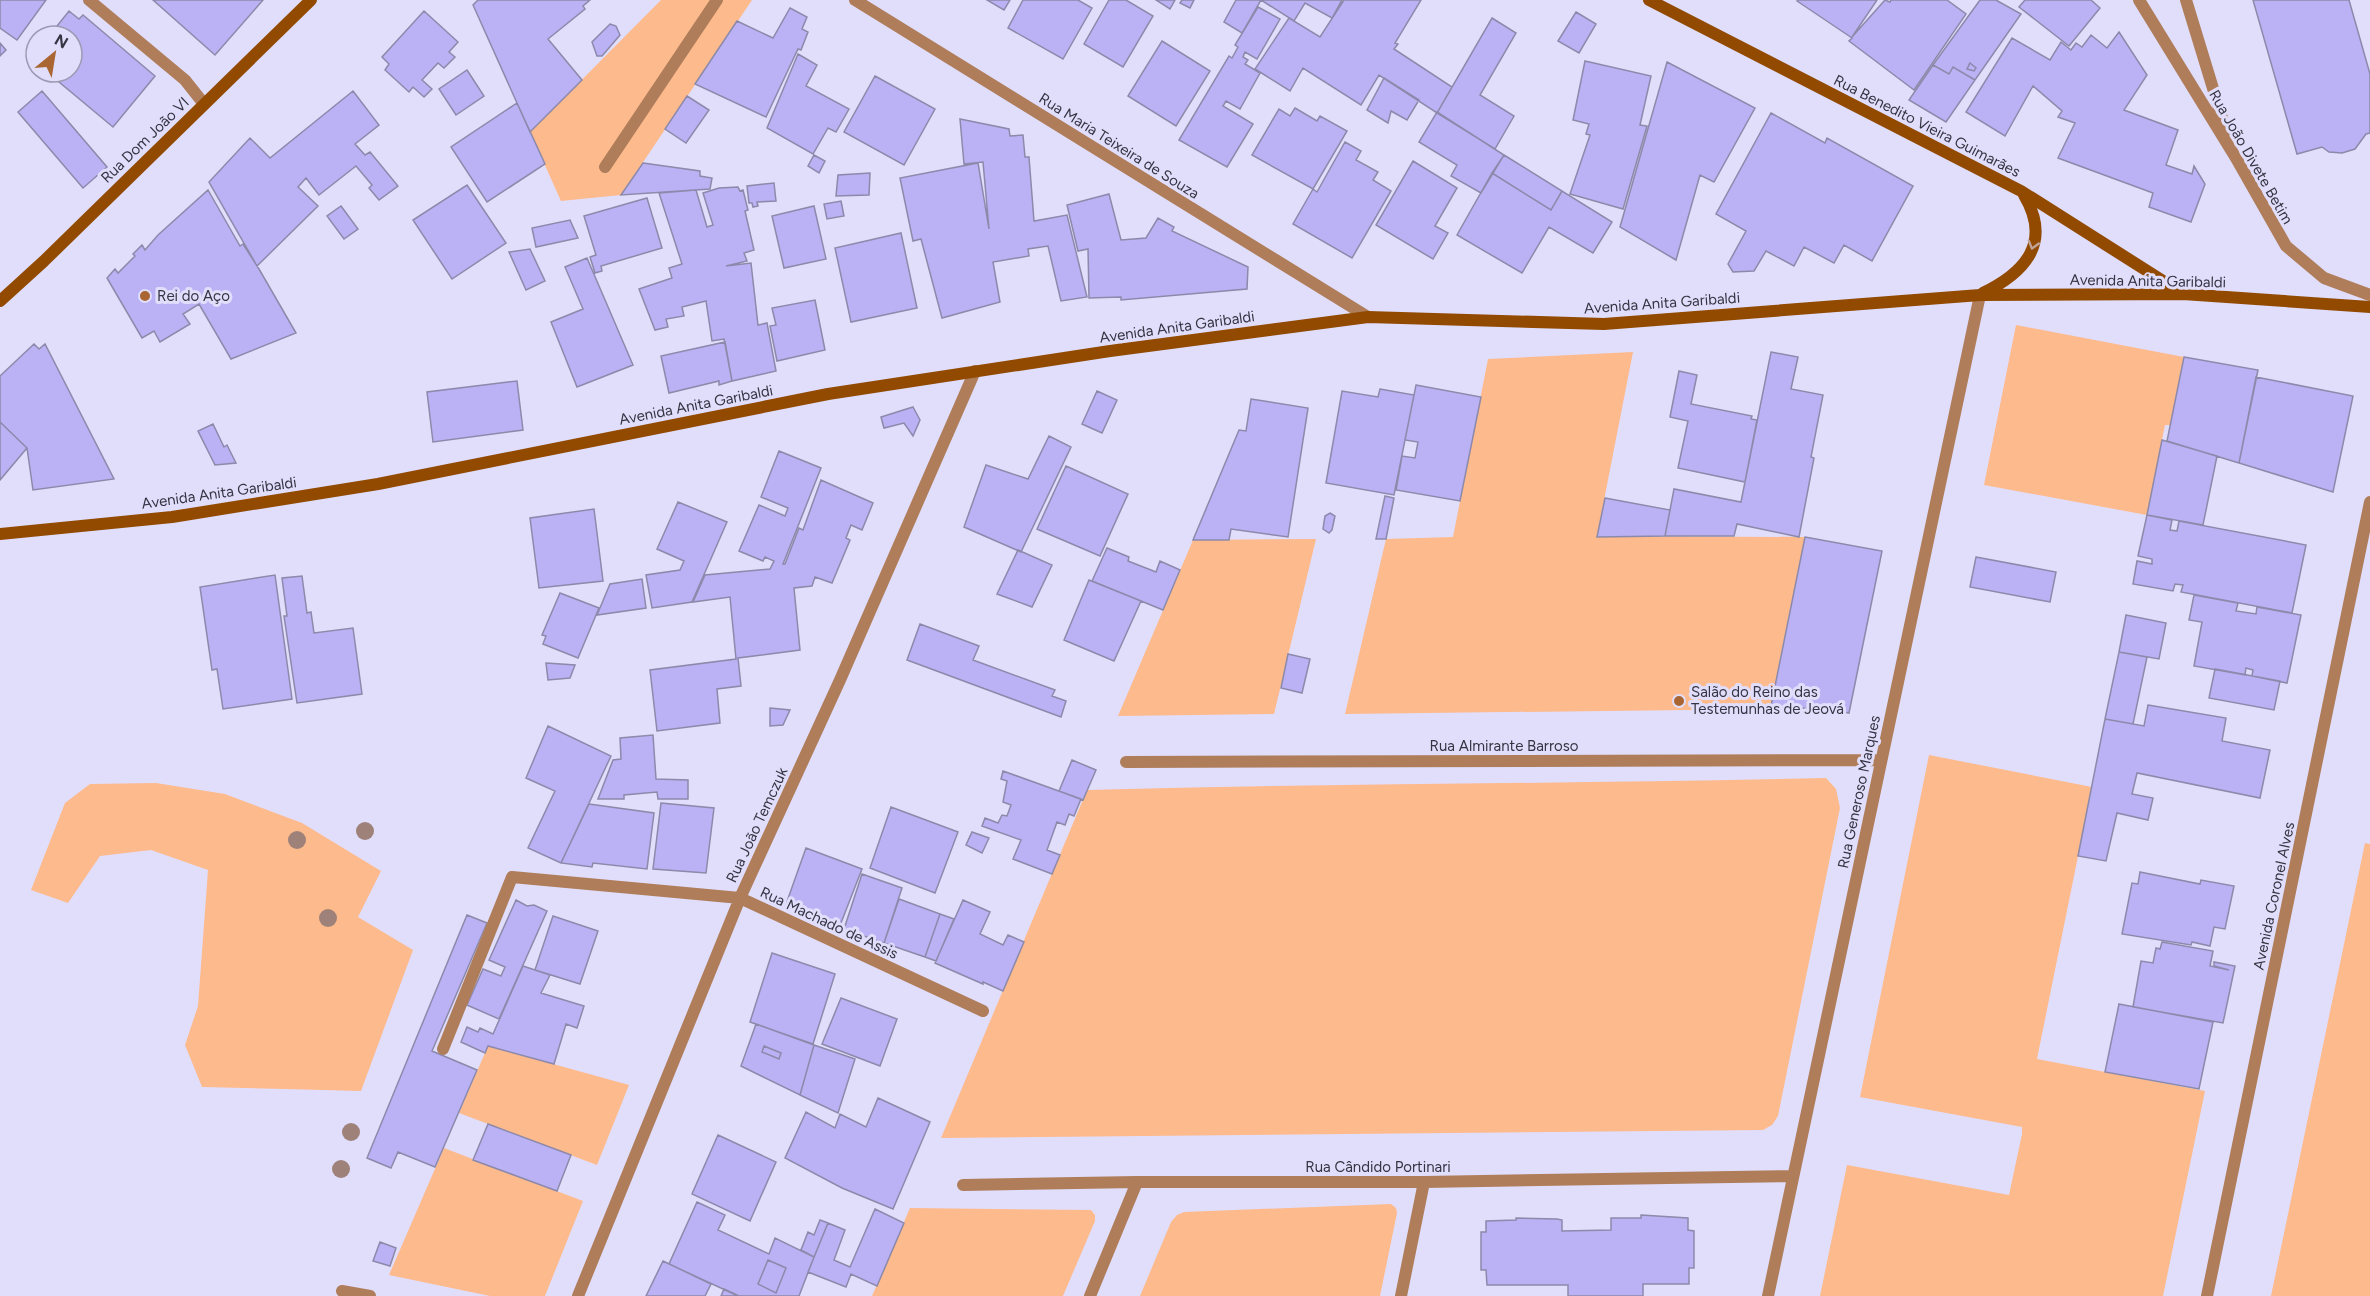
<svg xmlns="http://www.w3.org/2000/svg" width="2370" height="1296" viewBox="0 0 2370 1296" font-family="Figtree,sans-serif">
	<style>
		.green { fill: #fdba8c }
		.building { fill: #bab2f4; stroke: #8c89ab; stroke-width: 1.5 }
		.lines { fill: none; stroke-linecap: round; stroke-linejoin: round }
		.lane { stroke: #af7d5a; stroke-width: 12 }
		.street { stroke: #af7d5a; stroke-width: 12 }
		.secondary { stroke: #914a00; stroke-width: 12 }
		.tree { fill: #9e8279 }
		.oneway { stroke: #c1a397 }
		.poi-dot { fill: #a96633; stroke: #e1defc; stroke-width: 2 }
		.labels { text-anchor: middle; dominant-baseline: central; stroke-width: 6; stroke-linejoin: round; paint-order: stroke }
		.street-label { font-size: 15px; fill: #353442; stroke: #e1defc }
		.poi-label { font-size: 15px; fill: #353442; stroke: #e1defc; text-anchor: start }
	</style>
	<rect width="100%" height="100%" fill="#e1defc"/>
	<!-- green -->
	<path class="green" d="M 661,0 L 752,0 L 621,195 L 561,201 L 530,132 Z
		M 2016,325 L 2184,357 L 2170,425 L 2165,425 L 2147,515 L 1984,485 Z
		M 1633,352 L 1597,536 L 1805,537 L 1770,709 L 1345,714 L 1386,539 L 1453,537 L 1488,359 Z
		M 1316,539 L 1274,714 L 1118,716 L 1193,540 Z
		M 1929,755 L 2092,787 L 2037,1059 L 2205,1091 L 2163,1296 L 1820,1296 L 1847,1165 L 2009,1195 L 2022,1134 L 2022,1127 L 1860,1097 Z
		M 1826,778 L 1836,789 L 1840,808 L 1778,1116 L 1772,1125 L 1763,1130 L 941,1138 L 1087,790 C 1334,783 1580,784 1826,778 Z
		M 156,783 L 225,794 L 302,823 L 381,871 L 358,917 L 413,950 L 361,1091 L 202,1087 L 185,1045 L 198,1006 L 208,870 L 151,850 L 100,856 L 68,903 L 31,890 L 65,803 L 90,784 Z
		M 2365,843 L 2370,844 L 2370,1296 L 2271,1296 Z
		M 488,1046 L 629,1085 L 597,1165 L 459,1113 Z
		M 444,1148 L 583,1201 L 545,1296 L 490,1296 L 389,1275 Z
		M 1391,1204 L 1396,1208 L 1397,1213 L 1380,1296 L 1140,1296 L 1171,1222 L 1177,1215 L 1184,1212 Z
		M 910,1208 L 1091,1210 L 1095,1215 L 1095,1221 L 1063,1296 L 872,1296 Z"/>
	<!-- building -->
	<path class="building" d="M 0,0 L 46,0 L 17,40 L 0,28 Z
		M 153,0 L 263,0 L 215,55 Z
		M 478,0 L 590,0 L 583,6 L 585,9 L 548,39 L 582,80 L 530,132 L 473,5 Z
		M 987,0 L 1010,0 L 1004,10 Z
		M 1023,0 L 1078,0 L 1092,8 L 1063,59 L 1008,28 Z
		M 1109,0 L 1126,0 L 1153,16 L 1123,67 L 1084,44 Z
		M 1156,0 L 1175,0 L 1170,9 Z
		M 1182,0 L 1194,0 L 1190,8 L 1180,3 Z
		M 1236,0 L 1261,0 L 1242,33 L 1224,22 Z
		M 1261,0 L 1342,0 L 1332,18 L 1305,3 L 1294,21 Z
		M 1344,0 L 1421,0 L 1395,43 L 1398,44 L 1394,49 L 1452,87 L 1437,113 L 1379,75 L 1361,105 L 1303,68 L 1290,91 L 1255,69 L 1289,18 L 1320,37 Z
		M 1798,0 L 1877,0 L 1852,37 L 1885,0 L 1890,2 L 1891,0 L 1947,0 L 1966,14 L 1914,90 L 1849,41 L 1852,38 L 1797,1 Z
		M 1980,0 L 1996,0 L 2021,14 L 1975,80 L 1953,67 L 1949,74 L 1933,65 Z
		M 2025,0 L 2091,0 L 2100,8 L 2069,46 L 2019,7 Z
		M 2253,0 L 2349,0 L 2370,74 L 2370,133 L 2366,134 L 2355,149 L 2342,153 L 2329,152 L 2322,147 L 2297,154 Z
		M 1258,7 L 1280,19 L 1257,59 L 1245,52 L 1243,57 L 1248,60 L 1245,64 L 1260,73 L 1240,109 L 1226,101 L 1223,106 L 1253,124 L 1227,167 L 1179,140 L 1229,56 L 1232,58 L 1238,47 L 1235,45 Z
		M 790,8 L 807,17 L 802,29 L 808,32 L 801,50 L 798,49 L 766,117 L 695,84 L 737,21 L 773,38 Z
		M 69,11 L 79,19 L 83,15 L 155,76 L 113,127 L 47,72 L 72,72 L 72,36 L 49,36 Z
		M 424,11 L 458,42 L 449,52 L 455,57 L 444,68 L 438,63 L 422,80 L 432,89 L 424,97 L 413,87 L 409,92 L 385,70 L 389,64 L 382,57 Z
		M 1576,12 L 1596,24 L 1579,53 L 1558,41 Z
		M 1492,18 L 1516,33 L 1480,95 L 1514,116 L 1495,149 L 1437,113 Z
		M 610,24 L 616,26 L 620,35 L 602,56 L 597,56 L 592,42 Z
		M 2119,32 L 2147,75 L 2124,110 L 2178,130 L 2166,165 L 2192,174 L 2194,166 L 2205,184 L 2191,222 L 2149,207 L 2153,193 L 2058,158 L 2075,123 L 2058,117 L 2062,111 L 2033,86 L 2005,136 L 1966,112 L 2012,38 L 2050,60 L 2061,42 L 2071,50 L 2076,43 L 2082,47 L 2091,35 L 2107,48 Z
		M 1162,41 L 1210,71 L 1176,126 L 1128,96 Z
		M 0,43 L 6,50 L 0,56 Z
		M 798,54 L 817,65 L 806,86 L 849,109 L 836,132 L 828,128 L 813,154 L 767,128 Z
		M 1585,61 L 1651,76 L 1640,125 L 1647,126 L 1623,209 L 1570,194 L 1590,135 L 1586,134 L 1589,124 L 1573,120 Z
		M 1667,62 L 1755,108 L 1714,182 L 1700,175 L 1676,260 L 1620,227 Z
		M 1970,63 L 1976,68 L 1974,71 L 1967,69 Z
		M 1933,65 L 1949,74 L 1953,67 L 1975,80 L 1946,122 L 1909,100 Z
		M 1933,65 L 1949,74 L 1953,67 L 1975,80 L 1946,122 L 1909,100 Z
		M 467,70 L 484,96 L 456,115 L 439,89 Z
		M 875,76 L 935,109 L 904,165 L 844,132 Z
		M 1384,78 L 1419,100 L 1407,120 L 1391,111 L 1388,123 L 1367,110 Z
		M 42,91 L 107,167 L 83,188 L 18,112 Z
		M 353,91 L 379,125 L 355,144 L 365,155 L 370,152 L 398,186 L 379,200 L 369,188 L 372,185 L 356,166 L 319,195 L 306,178 L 298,187 L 318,206 L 257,266 L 209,182 L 250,138 L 270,158 Z
		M 687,96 L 709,110 L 686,143 L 665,129 Z
		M 517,103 L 545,164 L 487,202 L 451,147 Z
		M 1295,108 L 1317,121 L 1320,116 L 1347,131 L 1313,189 L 1252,155 L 1279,109 L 1290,116 Z
		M 1437,112 L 1504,155 L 1481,193 L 1451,176 L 1457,165 L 1419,142 Z
		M 1771,113 L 1825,143 L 1827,138 L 1913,186 L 1872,261 L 1844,245 L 1834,263 L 1804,247 L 1794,266 L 1766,251 L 1754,271 L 1733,272 L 1728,264 L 1746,231 L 1716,214 Z
		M 960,119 L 1009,129 L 1010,136 L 1023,135 L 1025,157 L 1029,157 L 1034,221 L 1067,215 L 1087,297 L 1061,301 L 1048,246 L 1028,249 L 1029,256 L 993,262 L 1000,302 L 942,318 L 921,239 L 913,241 L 900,178 L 978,163 L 989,229 L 983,162 L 964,164 Z
		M 1345,142 L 1361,151 L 1356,160 L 1378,172 L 1373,180 L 1391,191 L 1352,258 L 1293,224 L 1313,189 L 1317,192 Z
		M 814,155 L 825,161 L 819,173 L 808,166 Z
		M 1504,155 L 1562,191 L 1551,210 L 1492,173 Z
		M 1413,161 L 1457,188 L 1435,226 L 1448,233 L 1433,259 L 1376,225 Z
		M 643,163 L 700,171 L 700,176 L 712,178 L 710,189 L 621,195 Z
		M 870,173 L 869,195 L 836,196 L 838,175 Z
		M 1492,173 L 1551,210 L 1562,191 L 1612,222 L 1593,253 L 1549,227 L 1522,273 L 1457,235 Z
		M 774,183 L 776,201 L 757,202 L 758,206 L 753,207 L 752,203 L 749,203 L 747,186 Z
		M 467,185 L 506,243 L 452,279 L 413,220 Z
		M 738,187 L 740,191 L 743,190 L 748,210 L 745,211 L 754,250 L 744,253 L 747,261 L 726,266 L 751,263 L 758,325 L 767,323 L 776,371 L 732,381 L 724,339 L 712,341 L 706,301 L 682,307 L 684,316 L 666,319 L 668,327 L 655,330 L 639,289 L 672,278 L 669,268 L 682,264 L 659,193 L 696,190 L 707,227 L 713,225 L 703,193 L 719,188 Z
		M 208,190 L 240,246 L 243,244 L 259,269 L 296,333 L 231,359 L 199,304 L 183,314 L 190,324 L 160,342 L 154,331 L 142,338 L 107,278 L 115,269 L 118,273 L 135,256 L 133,254 L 142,245 L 145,250 L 158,235 Z
		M 1109,194 L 1121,240 L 1146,238 L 1158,218 L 1174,227 L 1172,231 L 1248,267 L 1247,289 L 1121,300 L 1121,297 L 1089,298 L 1088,249 L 1078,251 L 1067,205 Z
		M 647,198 L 662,248 L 601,266 L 602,271 L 595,273 L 590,257 L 596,255 L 584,216 Z
		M 841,201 L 844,216 L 827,219 L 824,204 Z
		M 341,206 L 358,229 L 344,239 L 327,216 Z
		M 814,206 L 826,259 L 784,268 L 772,216 Z
		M 570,220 L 578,238 L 536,247 L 532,228 Z
		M 901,233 L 917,308 L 851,322 L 835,248 Z
		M 530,249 L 545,281 L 526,290 L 509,252 Z
		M 587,258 L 633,365 L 577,387 L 551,322 L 583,309 L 565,267 Z
		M 815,300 L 825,350 L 777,361 L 770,326 L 776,325 L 772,308 Z
		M 725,342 L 732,381 L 719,385 L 719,381 L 669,393 L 661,356 Z
		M 34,344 L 39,349 L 45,344 L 114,479 L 33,490 L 27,448 L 0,422 L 0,376 Z
		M 1771,352 L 1798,357 L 1791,389 L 1823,395 L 1811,457 L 1814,458 L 1799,537 L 1737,524 L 1734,536 L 1665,536 L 1674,489 L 1741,502 Z
		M 2184,357 L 2258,370 L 2239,463 L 2167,441 Z
		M 1679,371 L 1697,375 L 1691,404 L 1752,416 L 1751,419 L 1757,420 L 1745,482 L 1678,468 L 1688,421 L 1670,417 Z
		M 2256,377 L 2353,396 L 2333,492 L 2239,463 Z
		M 517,381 L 523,430 L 433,442 L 427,392 Z
		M 1416,385 L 1481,397 L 1460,501 L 1396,490 L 1402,456 L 1415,458 L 1418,442 L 1405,440 Z
		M 1380,389 L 1414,395 L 1394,495 L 1326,483 L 1342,391 L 1378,397 Z
		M 1097,391 L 1117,400 L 1102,433 L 1082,424 Z
		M 1251,399 L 1308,408 L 1288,537 L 1231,529 L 1229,540 L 1193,540 L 1239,430 L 1246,431 Z
		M 913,407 L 920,420 L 913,436 L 904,423 L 884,428 L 881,417 Z
		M 0,422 L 27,448 L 0,480 Z
		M 213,424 L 224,447 L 227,445 L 236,463 L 215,465 L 198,431 Z
		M 1049,436 L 1071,447 L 1021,552 L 964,527 L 986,465 L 1028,479 Z
		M 2162,440 L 2217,456 L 2203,525 L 2147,515 Z
		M 779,451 L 821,468 L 783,564 L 785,564 L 799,528 L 803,530 L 821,480 L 873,503 L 862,530 L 851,525 L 846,538 L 850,540 L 832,583 L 815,577 L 812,586 L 794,588 L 800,650 L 738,658 L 741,686 L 717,689 L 720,723 L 657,731 L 650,670 L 736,659 L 730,597 L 693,602 L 705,575 L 770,569 L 774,561 L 765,557 L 763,561 L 739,551 L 759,505 L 785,516 L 788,508 L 761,497 Z
		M 1066,466 L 1128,494 L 1100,556 L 1037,529 Z
		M 1385,496 L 1394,498 L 1386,539 L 1376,539 Z
		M 1605,498 L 1670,510 L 1665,536 L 1597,537 Z
		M 678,502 L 727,522 L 692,602 L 652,608 L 646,575 L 680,570 L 684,561 L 657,549 Z
		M 594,509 L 603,581 L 539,588 L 530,518 Z
		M 1330,513 L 1335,516 L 1332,530 L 1329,533 L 1323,529 L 1325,516 Z
		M 2147,515 L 2172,520 L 2170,530 L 2177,531 L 2179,521 L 2306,545 L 2292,613 L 2181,592 L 2183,585 L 2175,584 L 2173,591 L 2133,584 L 2137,561 L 2152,564 L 2152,559 L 2138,556 Z
		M 1805,537 L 1882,551 L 1849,713 L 1808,705 L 1807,709 L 1794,706 L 1793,710 L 1771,706 Z
		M 1107,548 L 1129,557 L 1128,561 L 1156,572 L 1160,561 L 1180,570 L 1163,610 L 1092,581 Z
		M 1018,550 L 1052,565 L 1032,607 L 997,594 Z
		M 1976,557 L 2056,572 L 2050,602 L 1970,587 Z
		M 275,575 L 292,699 L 223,709 L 217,669 L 212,670 L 200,587 Z
		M 302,576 L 307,613 L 311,612 L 314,633 L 353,628 L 362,694 L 297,703 L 284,616 L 287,616 L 282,578 Z
		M 642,579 L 646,608 L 597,615 L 610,584 Z
		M 1089,580 L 1141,601 L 1114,661 L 1064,640 Z
		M 560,593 L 599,608 L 578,658 L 543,644 L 546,636 L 542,635 Z
		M 2194,595 L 2238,603 L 2236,611 L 2256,614 L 2257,607 L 2301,615 L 2287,683 L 2252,676 L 2253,670 L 2246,668 L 2245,675 L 2194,666 L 2202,622 L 2189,620 Z
		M 2126,615 L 2166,623 L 2159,659 L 2119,652 Z
		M 920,624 L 979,646 L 973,660 L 1055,690 L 1052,696 L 1066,701 L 1061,717 L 907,660 Z
		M 2119,652 L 2147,657 L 2133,724 L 2105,719 Z
		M 1288,654 L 1310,659 L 1302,693 L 1281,688 Z
		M 546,663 L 575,665 L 570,678 L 548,680 Z
		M 2215,669 L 2280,681 L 2274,710 L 2209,698 Z
		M 2148,705 L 2226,718 L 2222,741 L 2270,750 L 2260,798 L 2137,773 L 2132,794 L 2153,798 L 2148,820 L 2117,813 L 2106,861 L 2078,856 L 2105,719 L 2144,726 Z
		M 770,708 L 790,710 L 783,725 L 770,726 Z
		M 548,726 L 611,756 L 561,863 L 528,848 L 555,791 L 526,778 Z
		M 653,735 L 656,779 L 688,780 L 688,799 L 658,799 L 657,792 L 624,795 L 624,799 L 598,799 L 613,760 L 621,759 L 620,738 Z
		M 1072,760 L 1096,770 L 1083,800 L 1059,791 Z
		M 1003,771 L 1081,799 L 1074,816 L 1069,814 L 1065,825 L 1057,822 L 1047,850 L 1060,855 L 1052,874 L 1013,859 L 1021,840 L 982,826 L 985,818 L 998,823 L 1002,815 L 1007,816 L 1011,805 L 1003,802 L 1007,781 L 1001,779 Z
		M 661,803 L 714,808 L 706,873 L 653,869 Z
		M 589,804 L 654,813 L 647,869 L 593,863 L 592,867 L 561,863 Z
		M 891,807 L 958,832 L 935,893 L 870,868 Z
		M 972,832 L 989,838 L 982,853 L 966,845 Z
		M 806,848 L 862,869 L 839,928 L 785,907 Z
		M 2140,872 L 2200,884 L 2201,880 L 2234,886 L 2225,929 L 2214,927 L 2210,946 L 2192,942 L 2191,945 L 2122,934 L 2132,883 L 2138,884 Z
		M 862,874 L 902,888 L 884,943 L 844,929 Z
		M 899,899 L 940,914 L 925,957 L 884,943 Z
		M 516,900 L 527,906 L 534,905 L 547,911 L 499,1019 L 467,1005 L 483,969 L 501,976 L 505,967 L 489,960 Z
		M 963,900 L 990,912 L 980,934 L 1003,945 L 1008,935 L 1024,942 L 1003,991 L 983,982 L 983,984 L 935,963 Z
		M 940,914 L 954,919 L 936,961 L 925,957 Z
		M 467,915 L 487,923 L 432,1051 L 477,1070 L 435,1167 L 398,1152 L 391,1168 L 367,1158 Z
		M 553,916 L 598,931 L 580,984 L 535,970 Z
		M 2162,942 L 2213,951 L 2210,966 L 2229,970 L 2214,966 L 2214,962 L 2235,966 L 2223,1023 L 2133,1007 L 2141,961 L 2153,963 L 2156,948 L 2160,949 Z
		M 772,953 L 835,974 L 813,1044 L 750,1022 Z
		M 523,966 L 550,975 L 541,993 L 584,1006 L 577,1028 L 566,1024 L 554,1064 L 488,1046 L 485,1053 L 461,1042 L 467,1027 L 478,1032 L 480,1028 L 493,1034 Z
		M 841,998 L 897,1019 L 880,1066 L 822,1044 Z
		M 2119,1004 L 2213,1022 L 2199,1089 L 2105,1072 Z
		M 756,1024 L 814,1045 L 800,1095 L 741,1066 Z
		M 814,1045 L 855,1059 L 838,1113 L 800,1095 Z
		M 764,1046 L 781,1053 L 779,1059 L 762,1052 Z
		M 878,1098 L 930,1122 L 893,1209 L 842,1188 L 785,1158 L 806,1112 L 835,1128 L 840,1114 L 866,1127 Z
		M 488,1124 L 571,1155 L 557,1191 L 473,1160 Z
		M 718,1135 L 776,1162 L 750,1221 L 692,1194 Z
		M 697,1202 L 725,1215 L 718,1230 L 769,1254 L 775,1238 L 814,1257 L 799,1296 L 738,1296 L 669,1264 Z
		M 875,1209 L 904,1223 L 877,1286 L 851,1274 L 846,1287 L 808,1272 L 828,1223 L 845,1230 L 834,1260 L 850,1267 Z
		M 1641,1215 L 1688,1218 L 1688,1230 L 1694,1231 L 1694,1268 L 1689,1268 L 1689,1284 L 1643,1284 L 1643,1296 L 1568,1296 L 1568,1285 L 1487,1285 L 1486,1270 L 1481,1270 L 1481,1232 L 1486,1232 L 1486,1221 L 1516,1220 L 1516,1218 L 1557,1219 L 1562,1220 L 1562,1231 L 1611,1230 L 1611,1218 L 1641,1218 Z
		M 820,1220 L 828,1223 L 814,1257 L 801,1250 L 808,1232 L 814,1235 Z
		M 380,1242 L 396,1248 L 390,1266 L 373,1261 Z
		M 768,1260 L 786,1268 L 776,1293 L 758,1284 Z
		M 663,1261 L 711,1284 L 705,1296 L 646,1296 Z
		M 724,1289 L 739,1296 L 721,1296 Z"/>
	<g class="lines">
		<!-- lane -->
		<path class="lane" d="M 89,0 L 185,80 L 204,104
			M 605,167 L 717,0"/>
		<!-- street -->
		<path class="street" d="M 855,0 L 1368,317
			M 2139,0 L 2236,158 L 2286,246 L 2324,278 L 2370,295
			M 2186,0 L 2226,131
			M 1126,762 L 1881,760
			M 443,1049 L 512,877 L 740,898 L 983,1011
			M 963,1185 L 1137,1182 L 1424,1182 L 1793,1176
			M 342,1291 L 370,1296
			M 578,1296 L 740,898 L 840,680 L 975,371
			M 1090,1296 L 1137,1182
			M 1401,1296 L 1424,1182
			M 1768,1296 L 1980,295
			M 2207,1296 L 2370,502"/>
		<!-- secondary -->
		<path class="secondary" d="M 1649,0 L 2021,191 L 2182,293
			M 1983,293 C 2026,272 2052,242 2024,195
			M 0,301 L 44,261 L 311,0
			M 0,534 L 172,517 L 378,484 L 828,394 L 1110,351 L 1368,317 L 1604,324 L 1980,295 L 2183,294 L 2370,307"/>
	</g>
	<!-- trees -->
	<g class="tree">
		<circle cx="365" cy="831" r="9"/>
		<circle cx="297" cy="840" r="9"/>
		<circle cx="328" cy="918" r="9"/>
		<circle cx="351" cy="1132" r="9"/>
		<circle cx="341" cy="1169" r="9"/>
	</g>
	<!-- one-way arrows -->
	<defs><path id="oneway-chevron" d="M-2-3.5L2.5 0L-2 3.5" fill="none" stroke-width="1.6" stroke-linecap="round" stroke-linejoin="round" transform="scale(1.5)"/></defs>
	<use class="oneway" href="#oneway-chevron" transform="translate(2033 245) rotate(106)"/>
	<!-- markers -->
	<g class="poi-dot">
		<circle cx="145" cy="296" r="6"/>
		<circle cx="1679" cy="701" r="6"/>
	</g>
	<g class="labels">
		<!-- street labels -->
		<g class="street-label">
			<text transform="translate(1927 126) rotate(27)">Rua Benedito Vieira Guimarães</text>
			<text transform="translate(145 140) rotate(-44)">Rua Dom João VI</text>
			<text transform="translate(1119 146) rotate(32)">Rua Maria Teixeira de Souza</text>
			<text transform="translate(2251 157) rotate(60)">Rua João Divete Betim</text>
			<text transform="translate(2148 281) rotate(1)">Avenida Anita Garibaldi</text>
			<text transform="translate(1662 303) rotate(-4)">Avenida Anita Garibaldi</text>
			<text transform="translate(1177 327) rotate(-8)">Avenida Anita Garibaldi</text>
			<text transform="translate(696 405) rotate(-11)">Avenida Anita Garibaldi</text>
			<text transform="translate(219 493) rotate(-8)">Avenida Anita Garibaldi</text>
			<text x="1504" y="746">Rua Almirante Barroso</text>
			<text transform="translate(1859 792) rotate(-78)">Rua Generoso Marques</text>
			<text transform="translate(757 825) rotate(-65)">Rua João Temczuk</text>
			<text transform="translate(2274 896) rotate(-78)">Avenida Coronel Alves</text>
			<text transform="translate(829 923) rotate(25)">Rua Machado de Assis</text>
			<text x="1378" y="1167">Rua Cândido Portinari</text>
		</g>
		<!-- poi labels -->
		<g class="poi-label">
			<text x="157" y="296">Rei do Aço</text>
			<text x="1691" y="692">Salão do Reino das<tspan x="1691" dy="17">Testemunhas de Jeová</tspan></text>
		</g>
	</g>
	<!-- north arrow -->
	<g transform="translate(54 54) rotate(30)"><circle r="28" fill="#e1defc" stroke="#9c9ab2" stroke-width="1.5"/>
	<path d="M0-4.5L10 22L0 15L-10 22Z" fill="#a96633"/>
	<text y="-9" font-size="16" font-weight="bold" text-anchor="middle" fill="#353442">N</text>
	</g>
</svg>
